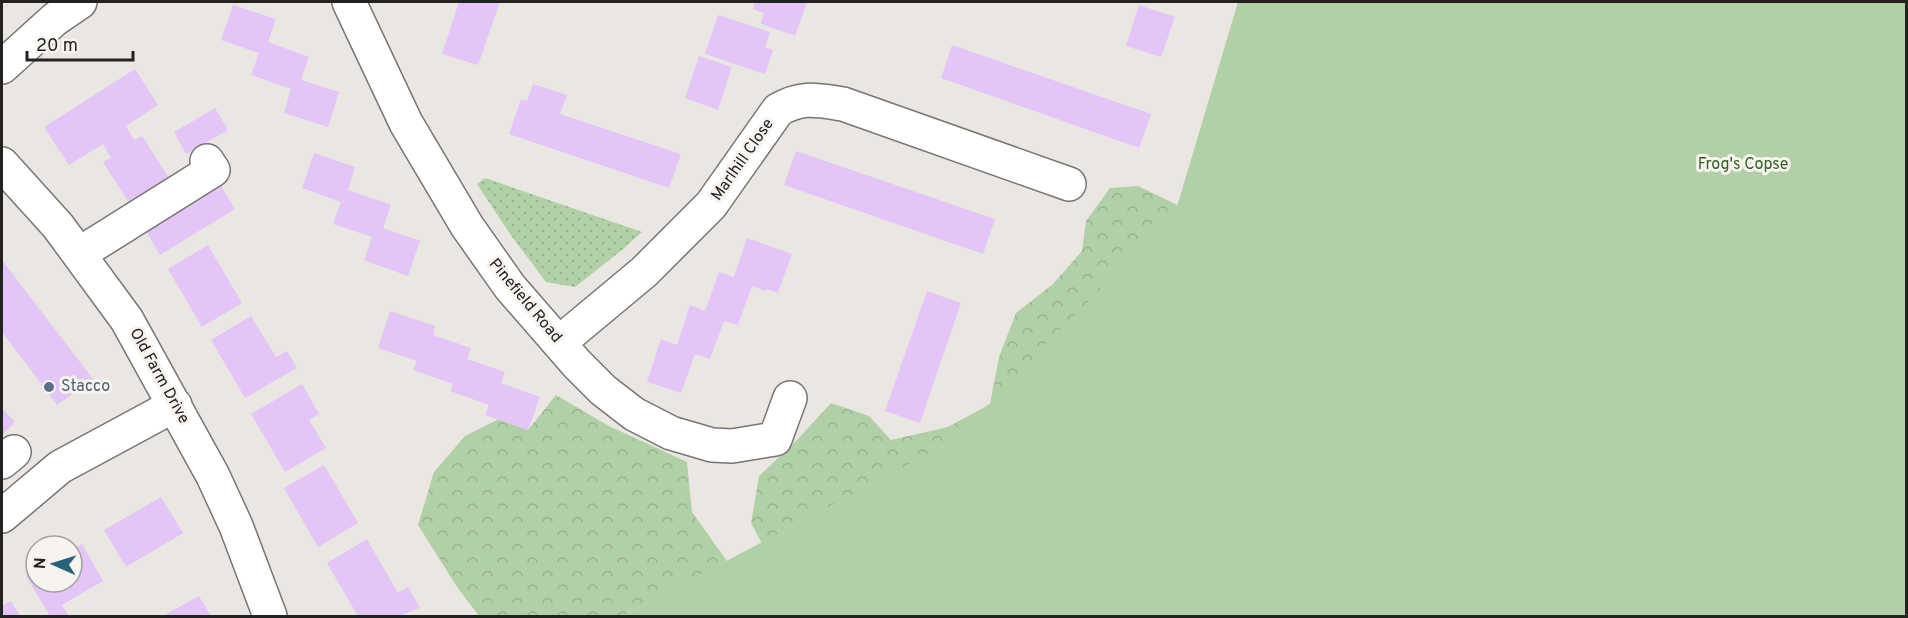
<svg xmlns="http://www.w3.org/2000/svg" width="1908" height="618" viewBox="0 0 1908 618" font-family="Overpass,sans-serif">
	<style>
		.grass { fill: url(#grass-dots) }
		.forest { fill: url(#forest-crowns) }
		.park { fill: #b2d0a8 }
		.building { fill: #e3c5f8 }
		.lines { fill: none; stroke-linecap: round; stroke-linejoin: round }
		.minor-casing { stroke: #787572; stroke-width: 36 }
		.minor { stroke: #fff; stroke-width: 33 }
		.service-dot { fill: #5c6f8a; stroke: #f7f4f0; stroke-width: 2 }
		.labels { text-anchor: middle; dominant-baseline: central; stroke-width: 6; stroke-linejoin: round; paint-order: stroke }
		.street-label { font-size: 16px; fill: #232220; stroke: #f7f4f0 }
		.park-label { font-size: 16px; fill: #336122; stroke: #f7f4f0 }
		.service-label { font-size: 16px; fill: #4e5e75; stroke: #f7f4f0; text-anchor: start }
	</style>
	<defs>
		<pattern id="grass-dots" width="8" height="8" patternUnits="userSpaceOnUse" patternTransform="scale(1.5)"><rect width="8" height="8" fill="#b2d0a8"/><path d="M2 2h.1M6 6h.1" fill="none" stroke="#99b290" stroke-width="1.8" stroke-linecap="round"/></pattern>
		<pattern id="forest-crowns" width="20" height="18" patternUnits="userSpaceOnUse" patternTransform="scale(1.5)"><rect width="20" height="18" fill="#b2d0a8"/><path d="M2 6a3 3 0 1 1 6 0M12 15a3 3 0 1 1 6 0" fill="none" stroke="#99b290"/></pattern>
	</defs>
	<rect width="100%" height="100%" fill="#eae7e2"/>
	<!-- grass -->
	<path class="grass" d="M 485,178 L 642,232 L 622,250 L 575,287 L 546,282 L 510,234 L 477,184 Z"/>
	<!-- forest -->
	<path class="forest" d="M 1138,186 L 1202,217 L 1230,238 L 777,572 L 751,523 L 759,476 L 797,440 L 831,403 L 869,416 L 891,440 L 948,427 L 990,404 L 999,357 L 1016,313 L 1053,284 L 1082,251 L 1086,221 L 1110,188 Z
		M 556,395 L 609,426 L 687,462 L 692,512 L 727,561 L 623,616 L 479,616 L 457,587 L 418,525 L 434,472 L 465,436 L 499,419 L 528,430 Z"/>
	<!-- park -->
	<path class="park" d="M 1238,2 L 1906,2 L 1906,616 L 623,616 L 956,439 L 1176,210 Z"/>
	<!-- building -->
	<path class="building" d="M 459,2 L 500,2 L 478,65 L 442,54 Z
		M 755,2 L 807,2 L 795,36 L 761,24 L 764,13 L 753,9 Z
		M 233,5 L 276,19 L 268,42 L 309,57 L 301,80 L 339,92 L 328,127 L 284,113 L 291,89 L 251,75 L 259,53 L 221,40 Z
		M 1139,5 L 1175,17 L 1161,57 L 1126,46 Z
		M 718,15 L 770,32 L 765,47 L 773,50 L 765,74 L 705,54 Z
		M 952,45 L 1151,114 L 1139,148 L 941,78 Z
		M 699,56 L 732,67 L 718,110 L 685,98 Z
		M 135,69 L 158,105 L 126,126 L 134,140 L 142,136 L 171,181 L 131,206 L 103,162 L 111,158 L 103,144 L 69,165 L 44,127 Z
		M 533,84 L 567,95 L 560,114 L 681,154 L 669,188 L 509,134 L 521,99 L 527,101 Z
		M 215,108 L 228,130 L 186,154 L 174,132 Z
		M 796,151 L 995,219 L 983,254 L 784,185 Z
		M 314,153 L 355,167 L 348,190 L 391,205 L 383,228 L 420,241 L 408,276 L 364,260 L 372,237 L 333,224 L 341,202 L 302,188 Z
		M 220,184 L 235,209 L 160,255 L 145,229 Z
		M 747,238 L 792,254 L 778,293 L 767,289 L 766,291 L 752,286 L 738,325 L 724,321 L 710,359 L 695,354 L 681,393 L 647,382 L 661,339 L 677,345 L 690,305 L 705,311 L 719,272 L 734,277 Z
		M 208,245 L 242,303 L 202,327 L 168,269 Z
		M 2,260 L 93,379 L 57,405 L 2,332 Z
		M 927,291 L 961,303 L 920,423 L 885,411 Z
		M 390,311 L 435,326 L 433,335 L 471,348 L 467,359 L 505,372 L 501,383 L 540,397 L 528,430 L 485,415 L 489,405 L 450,391 L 453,384 L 413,370 L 417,361 L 378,348 Z
		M 251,316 L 276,357 L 287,351 L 297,368 L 245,398 L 211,340 Z
		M 302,384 L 319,414 L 309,420 L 326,448 L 285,472 L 251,414 Z
		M 2,408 L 15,422 L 2,435 Z
		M 324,465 L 358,523 L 318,547 L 284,488 Z
		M 161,497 L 183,533 L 126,567 L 104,530 Z
		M 367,539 L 398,593 L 408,587 L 420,608 L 399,616 L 358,616 L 327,563 Z
		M 82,544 L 103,581 L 62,605 L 69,616 L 50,616 L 26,576 L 36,570 L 36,582 L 72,582 L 72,549 Z
		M 199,596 L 211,616 L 163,616 Z
		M 11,601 L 20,616 L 2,616 L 2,606 Z"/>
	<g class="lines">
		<!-- minor casing -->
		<g class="minor-casing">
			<path id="minor" d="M 349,2 L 406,123 L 467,226 L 510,287 L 577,364 L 603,390 L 634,414 L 671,433 L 712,445 L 732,446 L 775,439 L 790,398
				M 2,67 L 55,19 L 80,2
				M 2,164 L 58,226 L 127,320 L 213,476 L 236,526 L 270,616
				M 79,254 L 213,170 L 207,161
				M 560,342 L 644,272 L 711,205 L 778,110 C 802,96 816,100 843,104 L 1069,184
				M 2,462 L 14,452
				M 2,516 L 60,467 L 175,405"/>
		</g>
		<!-- minor -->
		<use href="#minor" class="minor"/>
	</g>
	<!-- markers -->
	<circle class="service-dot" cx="49" cy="387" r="6"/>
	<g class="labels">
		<!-- street labels -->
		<g class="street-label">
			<text transform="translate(743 160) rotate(-55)">Marlhill Close</text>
			<text transform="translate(525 301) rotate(50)">Pinefield Road</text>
			<text transform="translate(159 376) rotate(61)">Old Farm Drive</text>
		</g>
		<!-- park labels -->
		<g class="park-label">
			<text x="1743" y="165">Frog's Copse</text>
		</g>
		<!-- service labels -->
		<g class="service-label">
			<text x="61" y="387">Stacco</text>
		</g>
	</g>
	<!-- border -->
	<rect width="1908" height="618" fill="none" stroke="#232220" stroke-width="6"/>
	<!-- north arrow -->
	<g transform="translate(54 564) rotate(273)"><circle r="28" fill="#f7f4f0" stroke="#a2a09d" stroke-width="1.5"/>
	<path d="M0-4.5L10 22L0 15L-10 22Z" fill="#26647a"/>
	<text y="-9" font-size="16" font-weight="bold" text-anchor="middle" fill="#232220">N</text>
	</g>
	<!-- scale -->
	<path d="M27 51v9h106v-9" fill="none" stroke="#232220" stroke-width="3"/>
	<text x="36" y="51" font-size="18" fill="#232220" stroke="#f7f4f0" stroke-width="4.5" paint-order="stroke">20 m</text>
</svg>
